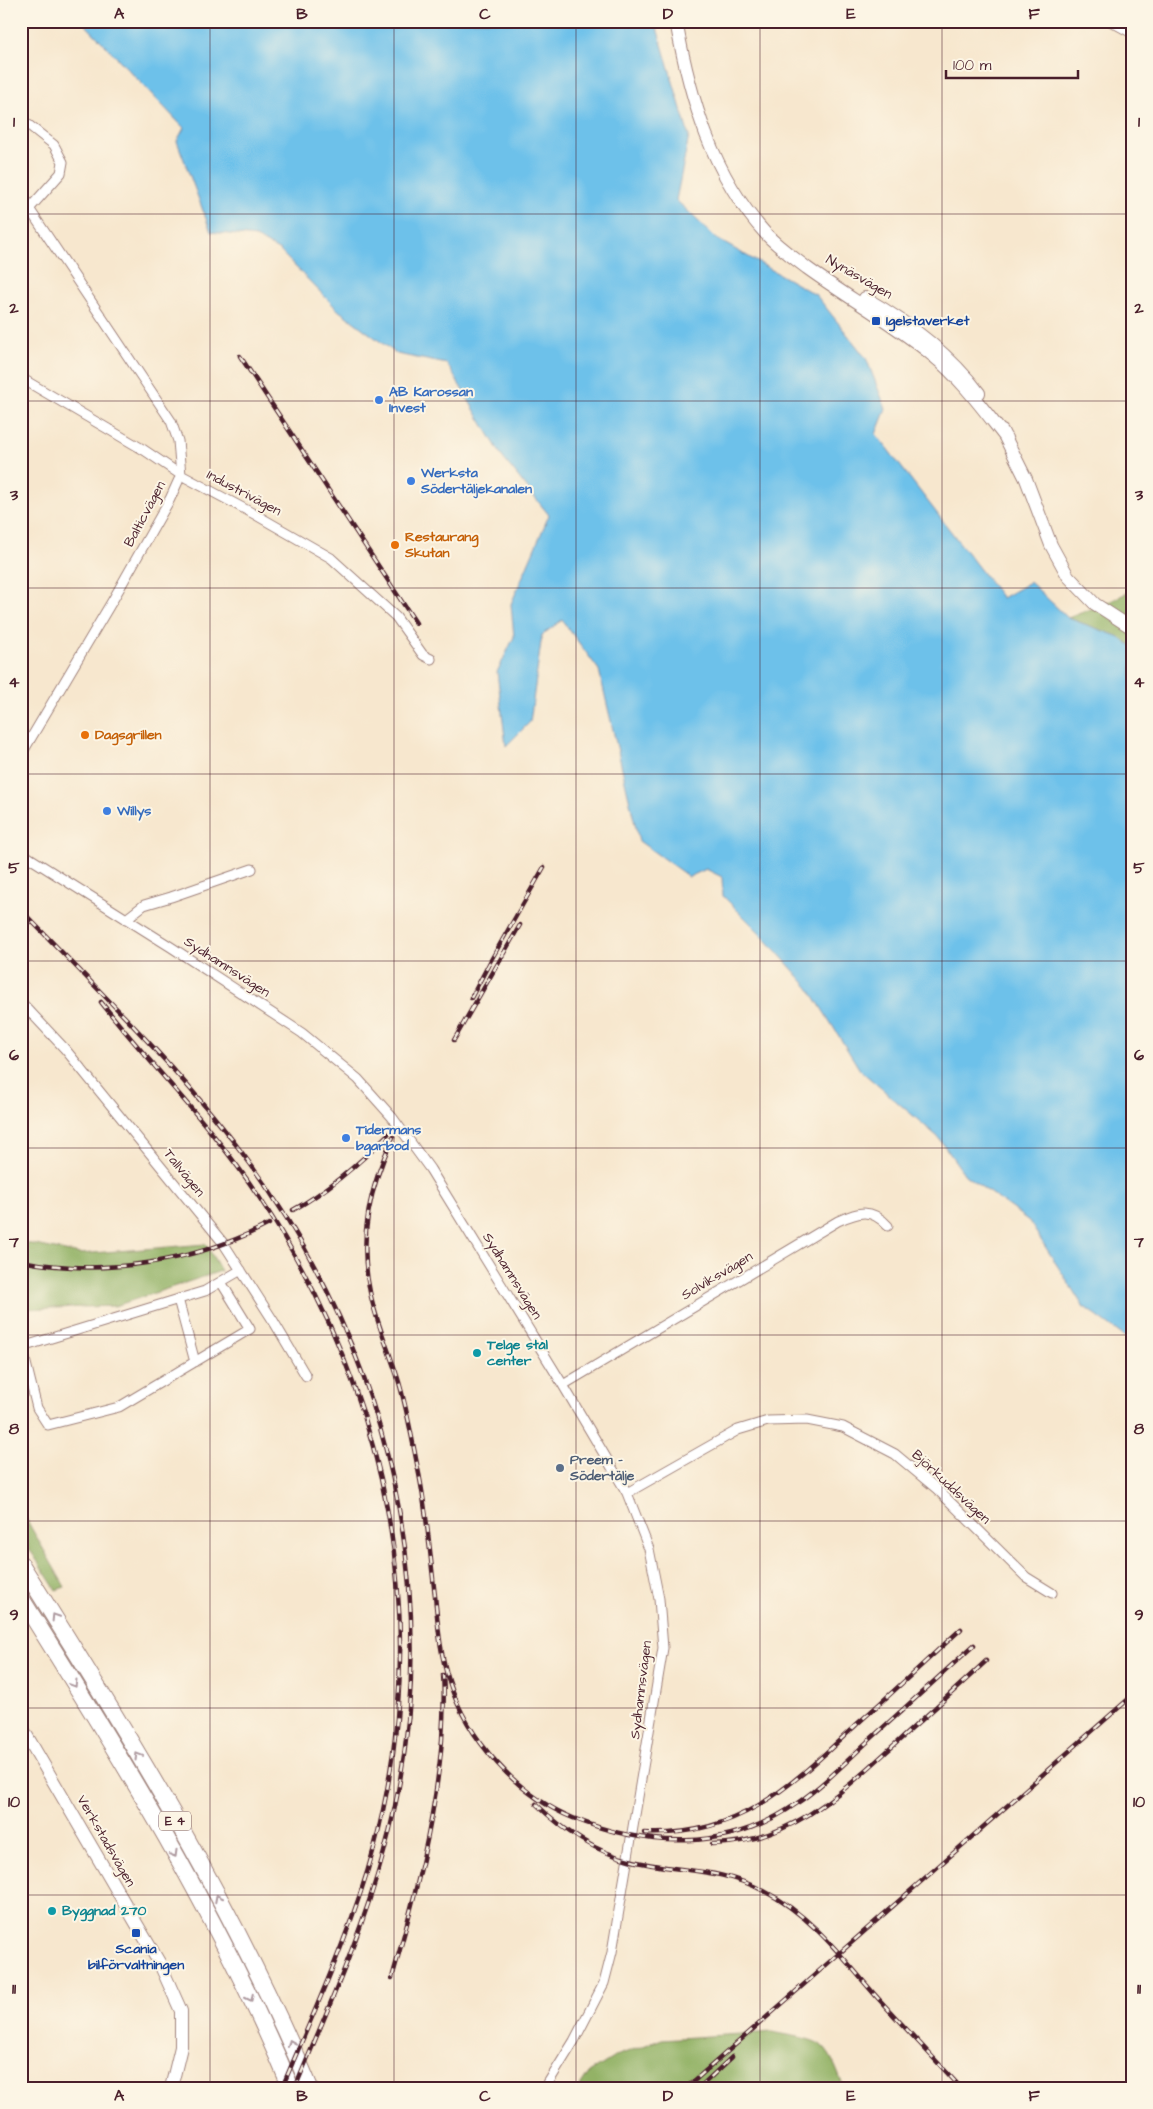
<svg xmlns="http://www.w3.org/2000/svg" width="1153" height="2109" viewBox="0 0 1153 2109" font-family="'Architects Daughter',sans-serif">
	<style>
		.forest { fill: #93b266; stroke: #6e6848 }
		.water { fill: #6dc1ea; stroke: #5c708a }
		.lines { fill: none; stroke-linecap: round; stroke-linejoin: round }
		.street-casing { stroke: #a0837c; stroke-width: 11 }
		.secondary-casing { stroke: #a0837c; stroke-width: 14 }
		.highway-casing { stroke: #a0837c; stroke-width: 18 }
		.street { stroke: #fff; stroke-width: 9 }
		.secondary { stroke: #fff; stroke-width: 12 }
		.highway { stroke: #fff; stroke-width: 16 }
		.rail-casing { stroke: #4a1f2b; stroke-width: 4.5 }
		.rail { stroke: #fcf5e5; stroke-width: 2.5; stroke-dasharray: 8; stroke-linecap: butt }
		.oneway { stroke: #ae9aa0 }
		.grid { fill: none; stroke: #4a1f2b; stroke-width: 1; stroke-opacity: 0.55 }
		.transit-dot { fill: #1a4fb4; stroke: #fcf5e5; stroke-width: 2 }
		.shop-dot { fill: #3f7fe0; stroke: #fcf5e5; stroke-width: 2 }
		.food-dot { fill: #e8710a; stroke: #fcf5e5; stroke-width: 2 }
		.culture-dot { fill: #0f9aa8; stroke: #fcf5e5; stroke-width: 2 }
		.service-dot { fill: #5c6f8a; stroke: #fcf5e5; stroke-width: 2 }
		.labels { text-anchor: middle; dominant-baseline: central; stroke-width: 4; stroke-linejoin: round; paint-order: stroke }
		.shield { fill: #fcf5e5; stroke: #7f5f63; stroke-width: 1 }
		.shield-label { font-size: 12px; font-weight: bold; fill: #4a1f2b }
		.street-label { font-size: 14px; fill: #4a1f2b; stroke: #fcf5e5 }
		.transit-label { font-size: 14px; font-weight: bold; fill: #164399; stroke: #fcf5e5; text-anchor: start }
		.shop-label { font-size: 14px; font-weight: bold; fill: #366cbe; stroke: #fcf5e5; text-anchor: start }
		.food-label { font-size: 14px; font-weight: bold; fill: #c56008; stroke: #fcf5e5; text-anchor: start }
		.culture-label { font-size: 14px; font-weight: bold; fill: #0d838f; stroke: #fcf5e5; text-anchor: start }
		.service-label { font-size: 14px; font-weight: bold; fill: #4e5e75; stroke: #fcf5e5; text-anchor: start }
		.neatline { fill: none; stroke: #4a1f2b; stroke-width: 2 }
		.grid-label { font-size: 16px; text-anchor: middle; font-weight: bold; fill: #4a1f2b }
	</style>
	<rect width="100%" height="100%" fill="#fcf5e5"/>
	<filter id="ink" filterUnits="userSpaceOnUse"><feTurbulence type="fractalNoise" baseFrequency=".02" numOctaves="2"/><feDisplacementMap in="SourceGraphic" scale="10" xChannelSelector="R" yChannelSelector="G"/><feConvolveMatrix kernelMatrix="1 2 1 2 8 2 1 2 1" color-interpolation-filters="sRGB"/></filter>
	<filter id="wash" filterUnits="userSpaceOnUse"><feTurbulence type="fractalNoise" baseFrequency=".0096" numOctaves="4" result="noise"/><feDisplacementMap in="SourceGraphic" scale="20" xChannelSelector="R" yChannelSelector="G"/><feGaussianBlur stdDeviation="1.12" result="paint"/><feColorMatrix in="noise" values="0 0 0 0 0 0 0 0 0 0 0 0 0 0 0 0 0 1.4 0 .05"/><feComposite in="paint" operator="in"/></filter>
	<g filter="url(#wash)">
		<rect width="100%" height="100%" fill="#f7e7ce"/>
		<!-- forest -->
		<path class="forest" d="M 1132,590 L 1132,646 L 1117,636 L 1068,618 L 1111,601 Z
			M 21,1242 L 80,1254 L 206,1244 L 221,1271 L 115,1306 L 21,1309 Z
			M 21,1510 L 65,1587 L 56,1590 L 21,1536 Z
			M 773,2032 C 785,2035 814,2038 822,2046 C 833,2056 838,2074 844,2088 L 579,2088 L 589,2073 L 616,2056 L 662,2039 Z"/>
		<!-- water -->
		<path class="water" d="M 82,21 L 655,21 L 689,136 L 676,200 L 717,239 L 816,295 L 866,358 L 886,409 L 876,434 L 1002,598 L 1030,582 L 1068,618 L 1117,636 L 1132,646 L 1132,1342 L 1083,1306 L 1029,1221 L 965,1175 L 938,1137 L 860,1070 L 809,988 L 761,934 L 723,896 L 722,877 L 706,869 L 689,877 L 639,841 L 599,670 L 562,620 L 542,635 L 530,722 L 506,746 L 497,672 L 514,637 L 511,604 L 549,515 L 503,458 L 447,364 L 397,354 L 338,310 L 280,251 L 256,237 L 211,232 L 177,141 L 184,128 Z"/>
	</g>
	<g filter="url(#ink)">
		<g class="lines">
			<!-- street casing -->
			<g class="street-casing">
				<path id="street" d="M 1110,21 L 1132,33
					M 21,119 L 54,145 L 63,162 L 61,173 L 21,218
					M 21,378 L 144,450 L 181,475 L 256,515 L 331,558 L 396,617 L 423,655 L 431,659
					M 21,755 L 114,598 L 170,499 L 181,475 L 178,441 L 171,421 L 30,210
					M 21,851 L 28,857 L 171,947 L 302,1033 L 358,1079 L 392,1117 L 430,1169 L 563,1385 L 627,1493 L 649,1549 L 659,1599 L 663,1648 L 612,1952 L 604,1983 L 574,2041 L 545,2088
					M 126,919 L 144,905 L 171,897 L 252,869
					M 21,1002 L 65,1049 L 224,1244 L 274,1322 L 306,1376
					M 221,1282 L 250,1329 L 119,1407 L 48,1425 L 37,1408 L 22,1347 L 205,1291 L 241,1270
					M 178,1299 L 195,1362
					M 563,1385 L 838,1221 C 858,1212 871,1207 888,1226
					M 627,1493 L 738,1430 L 768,1421 L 807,1420 L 843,1427 L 895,1454 L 937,1489 L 1026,1577 L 1052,1593"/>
			</g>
			<!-- secondary casing -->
			<g class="secondary-casing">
				<path id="secondary" d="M 676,21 C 690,98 712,175 766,234 C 778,247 793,257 807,268 C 847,297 892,322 931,354 C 960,377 983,409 1006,438
					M 865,298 C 909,323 948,352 979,393
					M 1002,431 L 1026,479 L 1051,545 L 1068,576 L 1095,604 L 1132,628
					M 21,1726 L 160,1964 L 181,2011 L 181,2047 L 171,2088"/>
			</g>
			<!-- highway casing -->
			<g class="highway-casing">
				<path id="highway" d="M 21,1564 C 127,1732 233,1904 310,2088
					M 21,1598 C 120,1755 219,1916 291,2088"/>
			</g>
			<!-- street -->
			<use href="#street" class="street"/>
			<!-- secondary -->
			<use href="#secondary" class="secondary"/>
			<!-- highway -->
			<use href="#highway" class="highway"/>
			<!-- rail casing -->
			<g class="rail-casing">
				<path id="rail" d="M 240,356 L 416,623
					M 21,910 C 96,988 175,1064 240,1150 C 392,1352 451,1606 384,1852 C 362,1933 327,2011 295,2088
					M 471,998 L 491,960 L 544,867
					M 101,1002 C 153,1068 213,1127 259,1197 C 388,1392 434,1620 374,1848 C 352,1930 315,2009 282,2088
					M 454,1040 L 520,925
					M 393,1137 C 370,1187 358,1236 370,1292 C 376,1322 389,1350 398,1379 C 407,1408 412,1439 418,1469 C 427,1511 430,1554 435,1596 C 438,1625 440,1654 449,1681 C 467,1739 517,1795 573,1818 C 648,1848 727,1852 796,1804 C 821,1787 843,1765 865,1744 C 901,1711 938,1678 974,1645
					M 293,1210 C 329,1190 359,1164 388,1134
					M 21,1261 C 103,1277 196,1262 269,1224
					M 536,1804 C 562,1829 593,1851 629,1860 C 677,1873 716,1866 764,1891 C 811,1915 842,1957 876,1996 C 904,2027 933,2057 961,2088
					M 644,1833 C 740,1838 793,1784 857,1724 C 892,1693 926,1661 961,1629
					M 712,1844 C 790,1843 840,1794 894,1745 C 925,1717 956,1689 986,1661
					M 392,1978 C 414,1900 435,1822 442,1740 C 443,1718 445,1697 443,1675
					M 686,2088 L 1132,1696
					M 699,2088 L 732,2057"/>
			</g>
			<!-- rail -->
			<use href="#rail" class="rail"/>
		</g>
		<!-- one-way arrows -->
		<defs><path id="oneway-chevron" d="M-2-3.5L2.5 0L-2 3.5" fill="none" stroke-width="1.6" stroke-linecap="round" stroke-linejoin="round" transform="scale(1.25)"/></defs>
		<g class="oneway">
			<use href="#oneway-chevron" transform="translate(55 1617) rotate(-122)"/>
			<use href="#oneway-chevron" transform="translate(74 1684) rotate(59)"/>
			<use href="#oneway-chevron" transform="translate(138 1756) rotate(-121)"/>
			<use href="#oneway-chevron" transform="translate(174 1854) rotate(60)"/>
			<use href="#oneway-chevron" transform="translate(218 1898) rotate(-117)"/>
			<use href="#oneway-chevron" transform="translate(250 1998) rotate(63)"/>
			<use href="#oneway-chevron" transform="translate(291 2043) rotate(-113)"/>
		</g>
	</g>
	<!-- grid -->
	<path class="grid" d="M 210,21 L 210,2088M 394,21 L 394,2088M 576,21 L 576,2088M 760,21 L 760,2088M 942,21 L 942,2088M 21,214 L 1132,214M 21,401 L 1132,401M 21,588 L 1132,588M 21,774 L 1132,774M 21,961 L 1132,961M 21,1148 L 1132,1148M 21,1335 L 1132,1335M 21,1521 L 1132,1521M 21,1708 L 1132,1708M 21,1895 L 1132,1895"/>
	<!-- markers -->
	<g class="transit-dot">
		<rect x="871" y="316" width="10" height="10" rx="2.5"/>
		<rect x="131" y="1928" width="10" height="10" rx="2.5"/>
	</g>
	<g class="shop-dot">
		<circle cx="379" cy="400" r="5"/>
		<circle cx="411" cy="481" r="5"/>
		<circle cx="107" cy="811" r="5"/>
		<circle cx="346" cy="1138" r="5"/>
	</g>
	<g class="food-dot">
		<circle cx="395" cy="545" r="5"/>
		<circle cx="85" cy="735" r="5"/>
	</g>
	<g class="culture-dot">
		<circle cx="477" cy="1353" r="5"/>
		<circle cx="52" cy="1911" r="5"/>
	</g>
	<circle class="service-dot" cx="560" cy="1468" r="5"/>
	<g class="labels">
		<!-- shield labels -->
		<rect class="shield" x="159" y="1811.5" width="32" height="19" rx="4"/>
		<g class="shield-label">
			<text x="175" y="1821">E 4</text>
		</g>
		<!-- street labels -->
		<g class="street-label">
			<text transform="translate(859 277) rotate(30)">Nynäsvägen</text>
			<text transform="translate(244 493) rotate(28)">Industrivägen</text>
			<text transform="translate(145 514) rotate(-62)">Balticvägen</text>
			<text transform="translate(227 967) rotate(33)">Sydhamnsvägen</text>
			<text transform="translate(184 1173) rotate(51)">Tallvägen</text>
			<text transform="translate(512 1276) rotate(58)">Sydhamnsvägen</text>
			<text transform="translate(717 1276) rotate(-31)">Solviksvägen</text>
			<text transform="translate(951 1487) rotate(43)">Björkuddsvägen</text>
			<text transform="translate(641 1690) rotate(-83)">Sydhamnsvägen</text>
			<text transform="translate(106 1841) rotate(60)">Verkstadsvägen</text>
		</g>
		<!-- transit labels -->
		<g class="transit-label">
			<text x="886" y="321">Igelstaverket</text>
			<text x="136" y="1949" text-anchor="middle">Scania<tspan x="136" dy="16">bilförvaltningen</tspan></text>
		</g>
		<!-- shop labels -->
		<g class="shop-label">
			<text x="389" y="392">AB Karossan<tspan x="389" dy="16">Invest</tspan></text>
			<text x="421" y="473">Werksta<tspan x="421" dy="16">Södertäljekanalen</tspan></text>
			<text x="117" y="811">Willys</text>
			<text x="356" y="1130">Tidermans<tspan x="356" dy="16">bgarbod</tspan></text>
		</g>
		<!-- food labels -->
		<g class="food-label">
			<text x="405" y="537">Restaurang<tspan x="405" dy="16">Skutan</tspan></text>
			<text x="95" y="735">Dagsgrillen</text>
		</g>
		<!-- culture labels -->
		<g class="culture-label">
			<text x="487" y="1345">Telge stål<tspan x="487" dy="16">center</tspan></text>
			<text x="62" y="1911">Byggnad 270</text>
		</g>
		<!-- service labels -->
		<g class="service-label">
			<text x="570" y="1460">Preem -<tspan x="570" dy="16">Södertälje</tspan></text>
		</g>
	</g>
	<!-- margin -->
	<rect width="1153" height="2109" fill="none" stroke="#fcf5e5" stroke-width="55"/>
	<!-- scale -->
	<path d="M946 70v8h132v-8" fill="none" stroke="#4a1f2b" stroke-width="2.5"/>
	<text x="953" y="70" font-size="15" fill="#4a1f2b" stroke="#fcf5e5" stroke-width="4" paint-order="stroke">100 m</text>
	<rect x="28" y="28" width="1098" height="2054" class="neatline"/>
	<g class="grid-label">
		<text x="119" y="19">A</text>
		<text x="302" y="19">B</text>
		<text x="485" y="19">C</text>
		<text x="668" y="19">D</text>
		<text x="851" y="19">E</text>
		<text x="1034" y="19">F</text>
		<text x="14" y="127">1</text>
		<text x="1139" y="127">1</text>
		<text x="14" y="313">2</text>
		<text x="1139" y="313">2</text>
		<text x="14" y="500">3</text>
		<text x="1139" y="500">3</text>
		<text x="14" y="687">4</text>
		<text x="1139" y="687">4</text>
		<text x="14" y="873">5</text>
		<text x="1139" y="873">5</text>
		<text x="14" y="1060">6</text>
		<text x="1139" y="1060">6</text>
		<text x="14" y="1247">7</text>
		<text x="1139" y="1247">7</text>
		<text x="14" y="1434">8</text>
		<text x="1139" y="1434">8</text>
		<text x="14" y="1620">9</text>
		<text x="1139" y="1620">9</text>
		<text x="14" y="1807">10</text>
		<text x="1139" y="1807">10</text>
		<text x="14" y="1994">11</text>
		<text x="1139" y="1994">11</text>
		<text x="119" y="2101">A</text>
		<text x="302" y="2101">B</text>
		<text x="485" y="2101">C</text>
		<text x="668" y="2101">D</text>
		<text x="851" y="2101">E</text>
		<text x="1034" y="2101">F</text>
	</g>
</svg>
